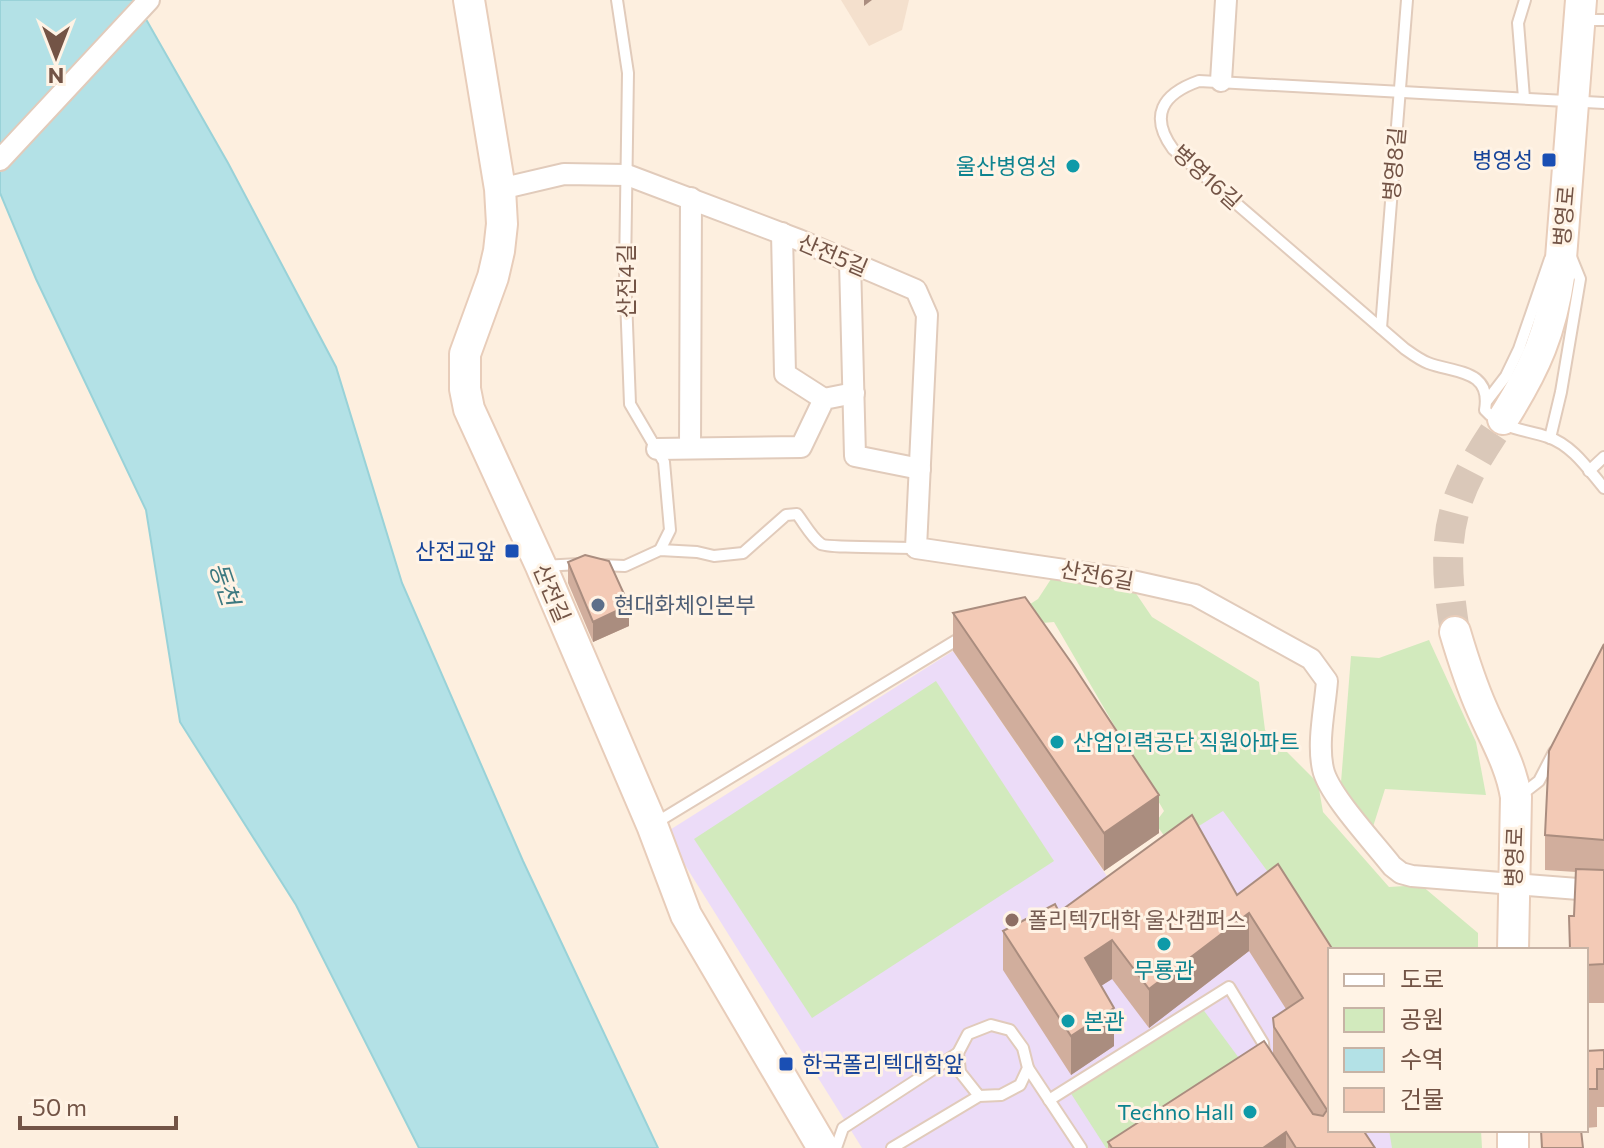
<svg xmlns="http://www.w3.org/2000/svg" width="1604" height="1148" font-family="Commissioner,'Noto Sans KR',sans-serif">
<rect width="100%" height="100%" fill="#fdefdf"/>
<polygon fill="#f4e0cd" points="841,0 909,0 902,30 869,46"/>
<polygon fill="#ecdcf8" points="953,651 1113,885 1223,809 1330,955 1330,1130 1478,1130 1479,1148 862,1148 665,833"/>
<g fill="#d2eabd">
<polygon points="1053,576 1110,582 1135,592 1152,617 1259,682 1265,730 1318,783 1323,812 1389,887 1421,885 1478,933 1478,950 1330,950 1330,956 1223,811 1170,844 1155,823 1164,811 1054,622 1030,624 1027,606 1038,599"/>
<polygon points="1429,640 1476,742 1486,795 1385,789 1371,833 1340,795 1351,656 1379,658"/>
<polygon points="936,681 1054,861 812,1018 694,839"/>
<polygon points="1202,1008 1250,1073 1138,1148 1106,1148 1070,1092"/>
<polygon points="1389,1130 1481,1130 1482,1148 1392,1148"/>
</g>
<polygon fill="#b3e1e6" stroke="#99d2d8" stroke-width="2" points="0,0 135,0 228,163 336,367 402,583 523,861 658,1148 419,1148 296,905 180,722 146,510 36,279 0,193"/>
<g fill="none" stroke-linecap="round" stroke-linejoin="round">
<path stroke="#dac8b9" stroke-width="30" stroke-dasharray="30 15" stroke-linecap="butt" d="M1455,632C1440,535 1447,500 1503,419"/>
<g stroke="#e1cbbb" stroke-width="14">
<g id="lane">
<polyline points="617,0 628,73 625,272 630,404 664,462 670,530 660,550"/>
<polyline points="1582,20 1604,20"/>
<polyline points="1524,98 1518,23 1525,0"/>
<path d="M1604,103L1199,81C1162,94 1149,116 1173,149L1405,349C1412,354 1420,360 1428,363C1454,373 1492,369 1485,410C1503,430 1524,429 1548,437C1572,445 1588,469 1604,488"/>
<polyline points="1381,328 1407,0"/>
<polyline points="1486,402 1506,376 1519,349 1550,259"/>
<polyline points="1550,438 1561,392 1580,279 1571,257"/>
<polyline points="1589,471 1604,457"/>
<path d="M599,565L625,566L660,550L697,552L714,556L743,553L786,515L797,514C804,523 812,538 821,544C826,548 902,547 916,548"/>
<polyline points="543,566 579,564"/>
<polyline points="1521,795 1539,781 1554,752"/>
<polyline points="654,824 955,641 966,638"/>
<polyline points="1028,1068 1081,1148"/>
<polyline points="1049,1100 1229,987 1263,1043 1264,1054"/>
<polyline points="836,1148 843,1128 958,1053"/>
<polyline points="892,1148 979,1096 1001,1095 1020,1085 1028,1068 1023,1048 1010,1030 991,1025 968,1034 958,1053 960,1072 979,1096"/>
</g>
</g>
<g stroke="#e1cbbb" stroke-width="24">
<g id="street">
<polyline points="1221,81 1226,0"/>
<polyline points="0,160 149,0"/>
<path d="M500,189L564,174L627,175L799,240L916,290L927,315L916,548L1119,578L1195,595L1311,659L1327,681C1325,708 1317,742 1323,769C1328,794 1375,844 1392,866L1401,873L1412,876L1604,891"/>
<polyline points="782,233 785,374 824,399"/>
<polyline points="850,262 855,456 920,469"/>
<polyline points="690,448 691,198"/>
<polyline points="657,449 801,447 824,399 854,393"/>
</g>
</g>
<g stroke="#e8cdba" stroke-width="34">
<g id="secondary">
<polyline points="469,0 500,189 502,224 499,251 493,277 465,354 465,389 469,409 541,566 652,825 686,915 823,1148"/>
<path d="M1503,419C1536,367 1551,332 1560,271L1581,0"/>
<path d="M1455,632C1463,659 1471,684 1482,709C1495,739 1511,765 1516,797L1513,950"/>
<polyline points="1513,1148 1513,1130"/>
</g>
</g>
<use href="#lane" stroke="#fff" stroke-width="10"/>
<use href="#street" stroke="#fff" stroke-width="20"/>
<use href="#secondary" stroke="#fff" stroke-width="30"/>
</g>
<g fill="#d1ae9d">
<polygon points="568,562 629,626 593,642 568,583"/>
<polygon points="953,613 1159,833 1104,871 953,651"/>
<polygon points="1604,644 1604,1003 1586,1003 1586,950 1569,950 1569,916 1574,916 1576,872 1545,870 1545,835"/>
<polygon points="1237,895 1333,950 1330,1130 1375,1148 1108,1148 1108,1142 1273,1054 1273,1018 1286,1009 1249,951 1149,1028 1112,979 1101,986 1114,1046 1071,1075 1003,970 1003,931 1059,912"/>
<polygon points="1604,1050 1604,1107 1597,1107 1597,1127 1586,1128 1586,1051"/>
</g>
<g fill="#aa8d7f">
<polygon points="864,0 872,0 864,6"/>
<polygon points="629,605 629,626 593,642 593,622"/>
<polygon points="1159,795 1159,833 1104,871 1104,833"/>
<polygon points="1249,913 1249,951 1149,1028 1149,989"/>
<polygon points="1112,940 1112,979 1085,996 1085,958"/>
<polygon points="1114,1008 1114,1046 1071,1075 1071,1036"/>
<polygon points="1286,1132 1286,1148 1263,1148"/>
</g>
<g fill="#f3cab6" stroke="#aa8d7f" stroke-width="2">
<polygon points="585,555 609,561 629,605 593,622 568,562"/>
<polygon points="1025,597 1073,665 1159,795 1104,833 953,613"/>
<polygon points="1604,644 1604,840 1545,835 1549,751"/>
<polygon points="1192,815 1237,895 1278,864 1333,950 1330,950 1330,1130 1363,1130 1375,1148 1296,1148 1286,1132 1263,1148 1112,1148 1108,1142 1264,1041 1313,1114 1323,1116 1327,1110 1274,1027 1273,1018 1303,998 1249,913 1149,989 1112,940 1085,958 1114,1008 1071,1036 1003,931 1055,904 1059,912"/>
<polygon points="1576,869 1604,870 1604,964 1586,965 1586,950 1570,950 1569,916 1574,916"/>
<polygon points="1604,1050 1604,1069 1597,1069 1597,1089 1586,1089 1586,1051"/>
<polygon points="1541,1130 1581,1130 1583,1148 1542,1148"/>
</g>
<g fill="#1a4fb4" stroke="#fff3e5" stroke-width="3">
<rect x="1541" y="152" width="16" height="16" rx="4"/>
<rect x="504" y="543" width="16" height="16" rx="4"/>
<rect x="778" y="1056" width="16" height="16" rx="4"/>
</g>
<g fill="#0f9aa8" stroke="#fff3e5" stroke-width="3">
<circle cx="1073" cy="166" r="8"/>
<circle cx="1057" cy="742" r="8"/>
<circle cx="1164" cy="944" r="8"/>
<circle cx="1068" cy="1021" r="8"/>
<circle cx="1250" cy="1112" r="8"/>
</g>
<circle fill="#5c6f8a" stroke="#fff3e5" stroke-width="3" cx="598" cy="605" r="8"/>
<circle fill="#8d6e63" stroke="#fff3e5" stroke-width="3" cx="1012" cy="920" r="8"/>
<g text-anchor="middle" stroke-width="6" stroke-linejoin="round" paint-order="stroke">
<g font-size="22" fill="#164399" stroke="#fff3e5" text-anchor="end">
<text x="1533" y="168">병영성</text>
<text x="496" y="559">산전교앞</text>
<text x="802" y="1072" text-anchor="start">한국폴리텍대학앞</text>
</g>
<g font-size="22" fill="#735446" stroke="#fff3e5">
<text transform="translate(1394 164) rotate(-85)" y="8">병영8길</text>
<text transform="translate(1207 177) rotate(42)" y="8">병영16길</text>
<text transform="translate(1564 216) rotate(-85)" y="8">병영로</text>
<text transform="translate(833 255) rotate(23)" y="8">산전5길</text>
<text transform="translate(626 281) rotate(-90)" y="8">산전4길</text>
<text transform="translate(1097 575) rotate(10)" y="8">산전6길</text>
<text transform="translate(552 593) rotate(67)" y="8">산전길</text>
<text transform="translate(1514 857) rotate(-88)" y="8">병영로</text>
</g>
<g font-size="22" fill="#0d838f" stroke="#fff3e5" text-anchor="end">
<text x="1057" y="174">울산병영성</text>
<text x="1073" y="750" text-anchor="start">산업인력공단 직원아파트</text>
<text x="1164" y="978" text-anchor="middle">무룡관</text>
<text x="1084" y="1029" text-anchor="start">본관</text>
<text x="1234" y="1120">Techno Hall</text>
</g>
<g font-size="22" fill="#4e5e75" stroke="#fff3e5" text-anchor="start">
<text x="614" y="613">현대화체인본부</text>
</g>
<g font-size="22" fill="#785e54" stroke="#fff3e5" text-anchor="start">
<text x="1028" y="928">폴리텍7대학 울산캠퍼스</text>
</g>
<g font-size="24" font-style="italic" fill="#3d7980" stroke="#fff3e5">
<text transform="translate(224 584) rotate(71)" y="8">동천</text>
</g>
</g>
<rect x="1328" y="948" width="260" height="184" fill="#fff3e5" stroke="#c7b3a5" stroke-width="2"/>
<rect x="1344" y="974" width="40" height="12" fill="#ffffff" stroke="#c7b3a5" stroke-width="2"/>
<text x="1400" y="988" font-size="24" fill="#735446">도로</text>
<rect x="1344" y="1008" width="40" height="24" fill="#d2eabd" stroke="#c7b3a5" stroke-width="2"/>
<text x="1400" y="1028" font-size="24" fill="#735446">공원</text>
<rect x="1344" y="1048" width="40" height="24" fill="#b3e1e6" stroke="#c7b3a5" stroke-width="2"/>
<text x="1400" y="1068" font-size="24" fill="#735446">수역</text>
<rect x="1344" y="1088" width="40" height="24" fill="#f3cab6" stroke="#c7b3a5" stroke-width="2"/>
<text x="1400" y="1108" font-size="24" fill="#735446">건물</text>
<g transform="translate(56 56) rotate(180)" stroke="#fff3e5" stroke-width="6" paint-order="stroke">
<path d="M0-6L14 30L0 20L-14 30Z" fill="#735446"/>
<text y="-12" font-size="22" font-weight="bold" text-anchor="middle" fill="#735446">N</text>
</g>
<path d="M20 1116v12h156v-12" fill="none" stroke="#735446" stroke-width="4"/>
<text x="32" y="1116" font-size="24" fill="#735446" stroke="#fff3e5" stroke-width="6" paint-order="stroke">50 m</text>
</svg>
